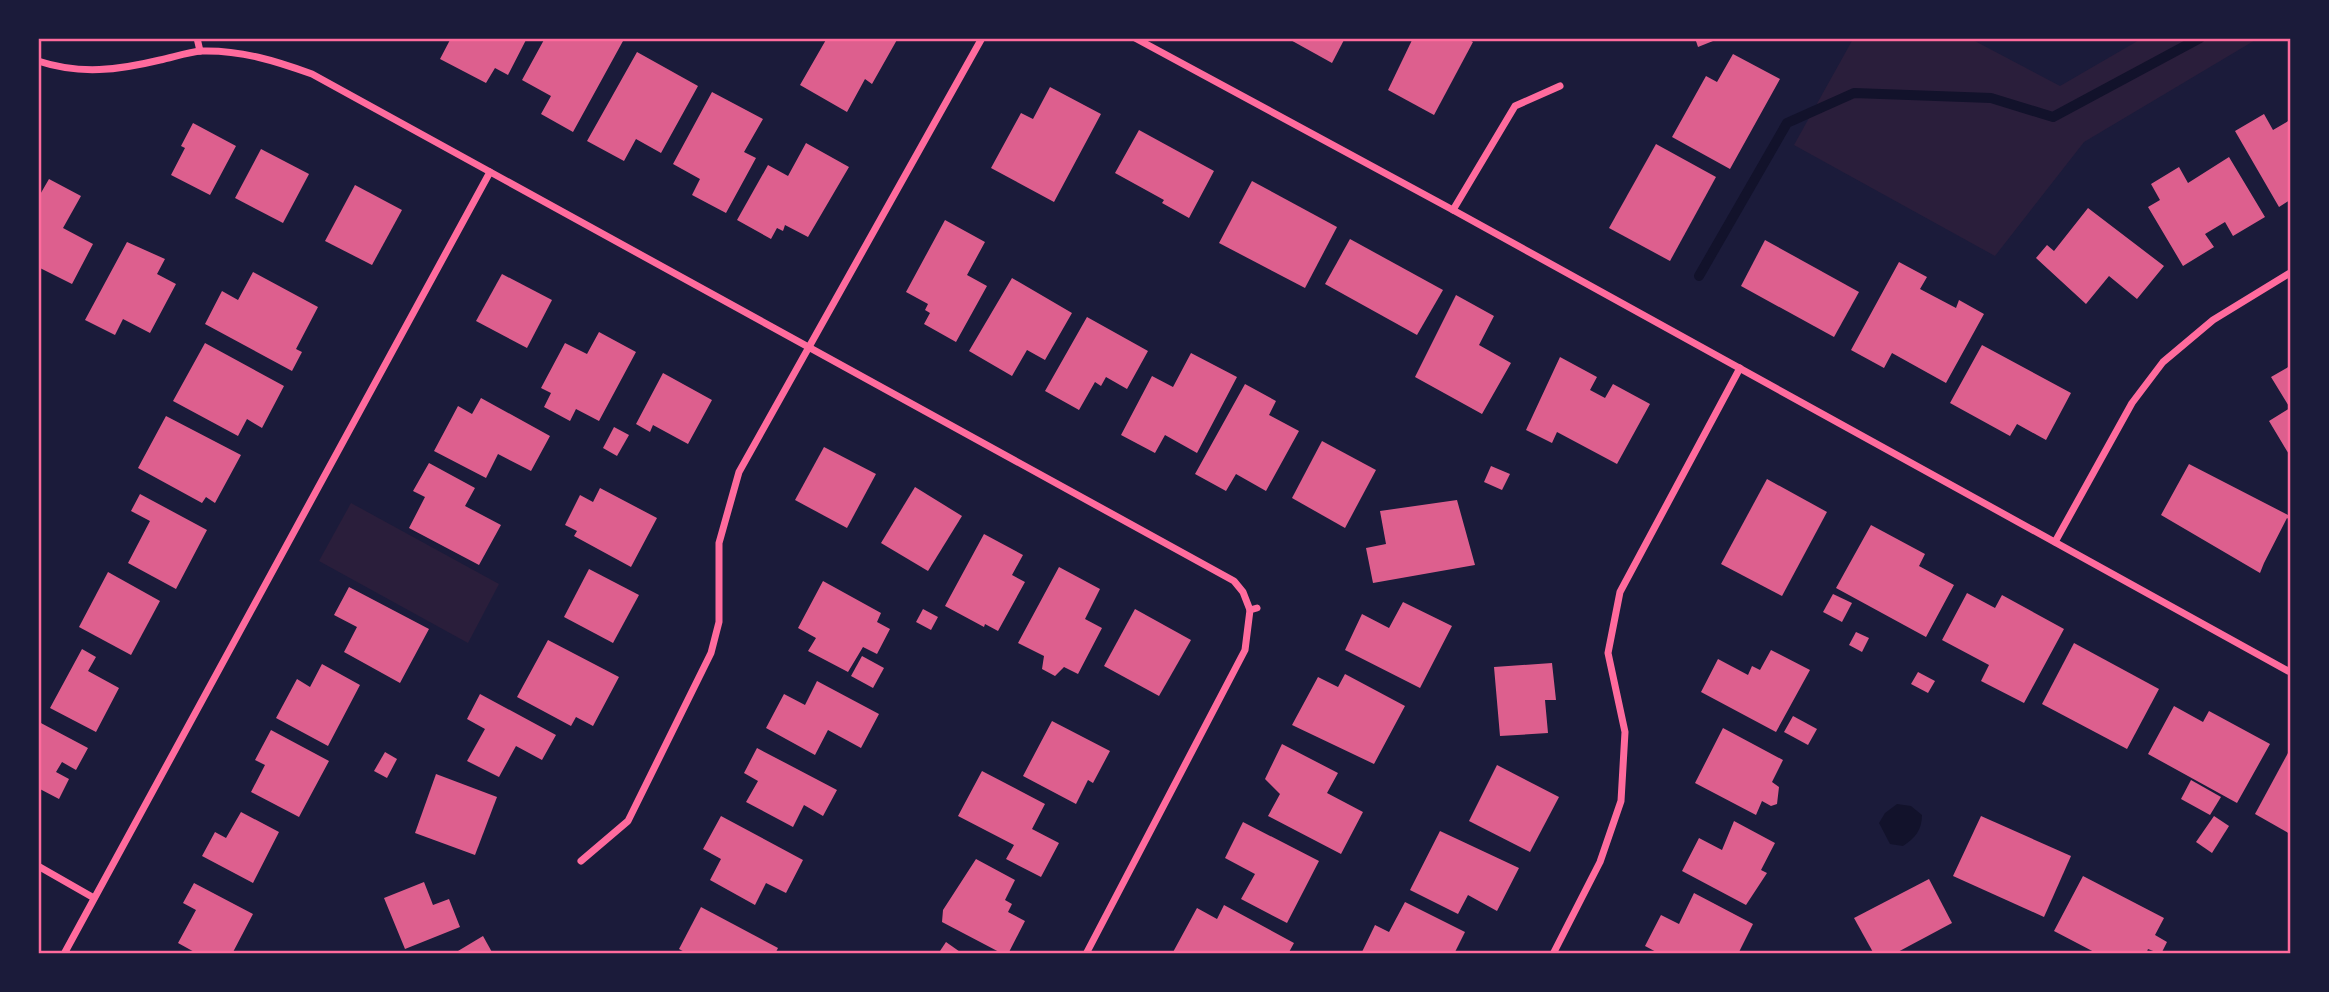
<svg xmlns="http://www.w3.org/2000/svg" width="2329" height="992" font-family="Rubik,sans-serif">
<rect width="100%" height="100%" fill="#1b1b3a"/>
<g fill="#2a1e3b">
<polygon points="1853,39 1971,39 2060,86 2141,39 2257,39 2084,142 1995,256 1794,145"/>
<polygon points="351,503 499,584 468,643 319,561"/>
</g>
<path fill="#12122b" d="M1897,804L1911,806L1922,815C1922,830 1915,838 1903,846L1890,844L1879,823L1885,813Z"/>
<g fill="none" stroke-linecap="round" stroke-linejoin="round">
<polyline stroke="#12122b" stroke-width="10" points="1699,276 1787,123 1854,93 1991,98 2053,117 2200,38"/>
</g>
<g fill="#dd5f8e">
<polygon points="451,38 527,38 508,75 495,68 486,83 440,59"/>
<polygon points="545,38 617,38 623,41 573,132 541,114 551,96 522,80"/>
<polygon points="827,38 898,38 872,84 865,79 847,112 800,85"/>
<polygon points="1287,38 1345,38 1332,63"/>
<polygon points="1413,38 1466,38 1473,42 1434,115 1388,90"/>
<polygon points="1695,38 1718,38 1718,39 1698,47"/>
<polygon points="637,52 698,86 661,153 636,139 624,161 587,141"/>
<polygon points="1733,54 1780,79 1730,169 1672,137 1706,76 1717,82"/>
<polygon points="1050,87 1101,114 1054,202 991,168 1021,113 1033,119"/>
<polygon points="712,92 763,119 744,152 756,158 726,213 692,195 700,179 673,164"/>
<polygon points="2264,114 2273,130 2290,120 2290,200 2279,207 2235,131"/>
<polygon points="193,123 236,146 210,195 171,175 185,148 181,146"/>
<polygon points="1139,130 1214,171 1189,218 1162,203 1164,200 1115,173"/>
<polygon points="806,143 849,167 808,237 785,225 783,231 777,228 771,239 737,220 768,165 788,176"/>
<polygon points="1656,144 1716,177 1670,261 1609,228"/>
<polygon points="261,149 309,174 283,223 235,198"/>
<polygon points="2229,157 2265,217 2233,236 2225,222 2205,234 2214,247 2183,266 2148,207 2160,200 2151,184 2179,167 2188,183"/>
<polygon points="49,179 81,196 63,228 93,244 72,284 38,267 38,198"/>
<polygon points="1252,181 1337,227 1305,288 1219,243"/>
<polygon points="355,185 402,210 372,265 325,241"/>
<polygon points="2088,208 2164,266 2137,299 2109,276 2086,304 2036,258 2047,245 2054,251"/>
<polygon points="945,220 985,242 967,275 987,286 956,342 924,324 930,313 925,310 928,304 906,292"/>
<polygon points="1350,239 1443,290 1417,335 1325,284"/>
<polygon points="1765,240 1859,292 1834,337 1741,286"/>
<polygon points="127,242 165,259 157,274 176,284 150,333 123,319 115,335 85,320"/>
<polygon points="1899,262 1927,277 1920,289 1956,308 1959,300 1984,314 1946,383 1892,353 1884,368 1851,350"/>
<polygon points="253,272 318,307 296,349 302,352 292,371 205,324 222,291 238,300"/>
<polygon points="502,274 552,300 527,348 476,321"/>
<polygon points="1012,278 1072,313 1045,360 1027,350 1012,376 969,351"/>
<polygon points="1456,295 1494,316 1479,345 1511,363 1482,414 1415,377"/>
<polygon points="1087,317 1148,351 1127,389 1106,377 1101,386 1095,382 1079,410 1045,391"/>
<polygon points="599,332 636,352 599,421 576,409 570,421 544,407 551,393 541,388 565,343 587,354"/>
<polygon points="205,343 284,386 262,428 247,419 238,436 173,401"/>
<polygon points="1982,345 2071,393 2046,440 2017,424 2010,436 1950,403"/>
<polygon points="1191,353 1237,377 1197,453 1165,435 1155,453 1121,435 1152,376 1173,387"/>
<polygon points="1560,357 1597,377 1590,390 1605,398 1613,384 1650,404 1617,464 1557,432 1552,443 1526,430"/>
<polygon points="2290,366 2290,456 2269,421 2290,408 2271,377"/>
<polygon points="663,373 712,400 688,444 653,425 650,432 636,424"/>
<polygon points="1245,384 1276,401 1269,415 1299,431 1266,491 1236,474 1226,491 1195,474"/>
<polygon points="481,398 550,436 531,471 498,454 486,478 434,451 458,406 472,414"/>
<polygon points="166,416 241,455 215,503 206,497 202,503 138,468"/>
<polygon points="614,427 629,435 617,456 603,448"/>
<polygon points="1322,441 1376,470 1345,528 1292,498"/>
<polygon points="824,447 876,474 847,528 795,500"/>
<polygon points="429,463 475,488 465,506 501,525 479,565 409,528 425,497 413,491"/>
<polygon points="2189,464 2290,516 2290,520 2287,518 2264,563 2260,573 2161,515"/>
<polygon points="1491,466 1510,474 1502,490 1484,482"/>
<polygon points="1767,479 1827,512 1782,596 1721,564"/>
<polygon points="915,487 962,516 928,571 881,543"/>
<polygon points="600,488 657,518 631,567 574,536 577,531 565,525 580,495 593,502"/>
<polygon points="140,494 207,530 176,589 128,563 150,521 131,511"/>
<polygon points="1457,500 1475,565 1373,583 1366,548 1386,544 1380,511"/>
<polygon points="1871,525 1925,554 1919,566 1954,585 1926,637 1836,588"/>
<polygon points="984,534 1023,555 1012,575 1025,582 998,631 985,624 984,627 945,606"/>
<polygon points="1059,567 1100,589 1085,619 1102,628 1078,674 1064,667 1055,676 1042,669 1044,656 1018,643"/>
<polygon points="589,569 639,595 613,643 564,617"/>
<polygon points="108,572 160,601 131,655 79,627"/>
<polygon points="823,581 881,613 877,622 890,629 877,654 863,647 848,672 808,651 816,638 798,628"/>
<polygon points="349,587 429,629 400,683 344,652 357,627 334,615"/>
<polygon points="1967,593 1995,608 2002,595 2064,629 2024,703 1981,681 1989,665 1942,640"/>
<polygon points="1833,594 1852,603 1842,622 1823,612"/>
<polygon points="1403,602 1452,626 1420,688 1345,650 1362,614 1389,628"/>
<polygon points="923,609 938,617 931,630 916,622"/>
<polygon points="1135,609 1191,640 1159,696 1104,666"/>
<polygon points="1856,632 1869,638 1862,652 1849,645"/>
<polygon points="548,640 619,677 593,726 576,717 571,726 517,697"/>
<polygon points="2074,643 2159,689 2127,749 2042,704"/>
<polygon points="82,649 96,657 88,671 119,688 96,732 50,708"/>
<polygon points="1771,650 1810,670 1776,732 1701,692 1718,659 1748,675 1752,666 1760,670"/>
<polygon points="862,656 884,668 873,688 851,676"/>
<polygon points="1552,663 1556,700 1545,700 1548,733 1500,736 1494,667"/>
<polygon points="322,664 360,685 328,746 276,718 297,679 310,687"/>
<polygon points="1918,672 1935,681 1928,693 1911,684"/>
<polygon points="1345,674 1405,706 1374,764 1292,725 1318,677 1338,687"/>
<polygon points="817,681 879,714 861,748 828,730 815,755 766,728 784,694 805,705"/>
<polygon points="480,694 556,735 542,760 516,746 499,777 467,761 485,729 467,719"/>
<polygon points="2174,706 2203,722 2209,711 2270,744 2237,803 2148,754"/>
<polygon points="1793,716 1817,729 1808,745 1784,732"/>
<polygon points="1052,721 1110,751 1093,783 1088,780 1076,804 1023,776"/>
<polygon points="39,722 88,748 76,770 62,762 56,772 69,779 59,799 38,788"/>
<polygon points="1723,728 1783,760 1772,782 1779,787 1777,804 1771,806 1762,801 1756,815 1695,783"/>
<polygon points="271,730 329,761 299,817 251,792 265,765 255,760"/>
<polygon points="1282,744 1338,773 1327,793 1363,812 1341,854 1268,816 1280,794 1265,779"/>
<polygon points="757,748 837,790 823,816 804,805 793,827 746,802 758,781 744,773"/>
<polygon points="385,752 397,759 387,778 374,771"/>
<polygon points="2288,753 2290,754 2290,834 2255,814"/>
<polygon points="1497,765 1559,797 1530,852 1469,821"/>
<polygon points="982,771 1045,804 1032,829 1059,843 1041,877 1006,859 1014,845 958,816"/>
<polygon points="436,774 497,797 475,855 415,833"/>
<polygon points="2191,780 2221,797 2210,815 2181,799"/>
<polygon points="241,812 279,832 253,883 202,856 215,832 226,838"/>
<polygon points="721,816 803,860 786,893 766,883 755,905 710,880 721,859 703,849"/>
<polygon points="1981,816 2071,856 2044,917 1953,876"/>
<polygon points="2214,816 2229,826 2212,853 2196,842"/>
<polygon points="1734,821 1775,843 1761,870 1767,873 1746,905 1682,871 1699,838 1722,850"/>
<polygon points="1243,822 1319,861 1287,923 1241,899 1255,874 1225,858"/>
<polygon points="1440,831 1519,868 1497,911 1468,895 1458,914 1410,890"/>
<polygon points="976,859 1015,880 1005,900 1012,904 1008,912 1025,921 1008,954 1003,954 942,922 943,910"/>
<polygon points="2083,876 2164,918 2155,935 2167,942 2161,954 2148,949 2146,954 2098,954 2054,931"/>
<polygon points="1929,879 1952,923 1894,954 1874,954 1854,918"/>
<polygon points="424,882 433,905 449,899 460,927 405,949 384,898"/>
<polygon points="194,883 253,914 232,954 198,954 178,943 196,910 183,903"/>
<polygon points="1694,893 1753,924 1738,954 1660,954 1645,946 1661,915 1679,924"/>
<polygon points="1405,902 1465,932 1454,954 1361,954 1375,925 1389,932"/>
<polygon points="1224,905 1294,943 1288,954 1172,954 1197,908 1217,919"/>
<polygon points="701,907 778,948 775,954 688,954 679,949"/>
<polygon points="483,936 493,954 453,954"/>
<polygon points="946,942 963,954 938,954"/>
</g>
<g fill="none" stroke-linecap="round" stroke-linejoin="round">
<g stroke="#ff6b9d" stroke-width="7">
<polyline points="197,38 200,51"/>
<polyline points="1135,38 1453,210 2290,672"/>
<path d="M38,61C80,75 119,70 160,60C174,57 188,52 202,51C241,50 276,61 312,74L1234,581L1243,592L1250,610"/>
<polyline points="1453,210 1515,106 1560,86"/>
<polyline points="2055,542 2132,403 2163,362 2213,320 2290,273"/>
<polyline points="581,861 628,821 711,653 719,622 719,543 739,472 982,38"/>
<polyline points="38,866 94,898"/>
<polyline points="64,954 490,172"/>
<polyline points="1086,954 1245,650 1250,610 1257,608"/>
<polyline points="1553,954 1600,862 1621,801 1625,732 1608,653 1620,592 1740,368"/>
</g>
</g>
<rect width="2329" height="992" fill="none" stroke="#1b1b3a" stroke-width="80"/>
<rect x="40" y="40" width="2249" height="912" fill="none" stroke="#ff6b9d" stroke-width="2.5"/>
</svg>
